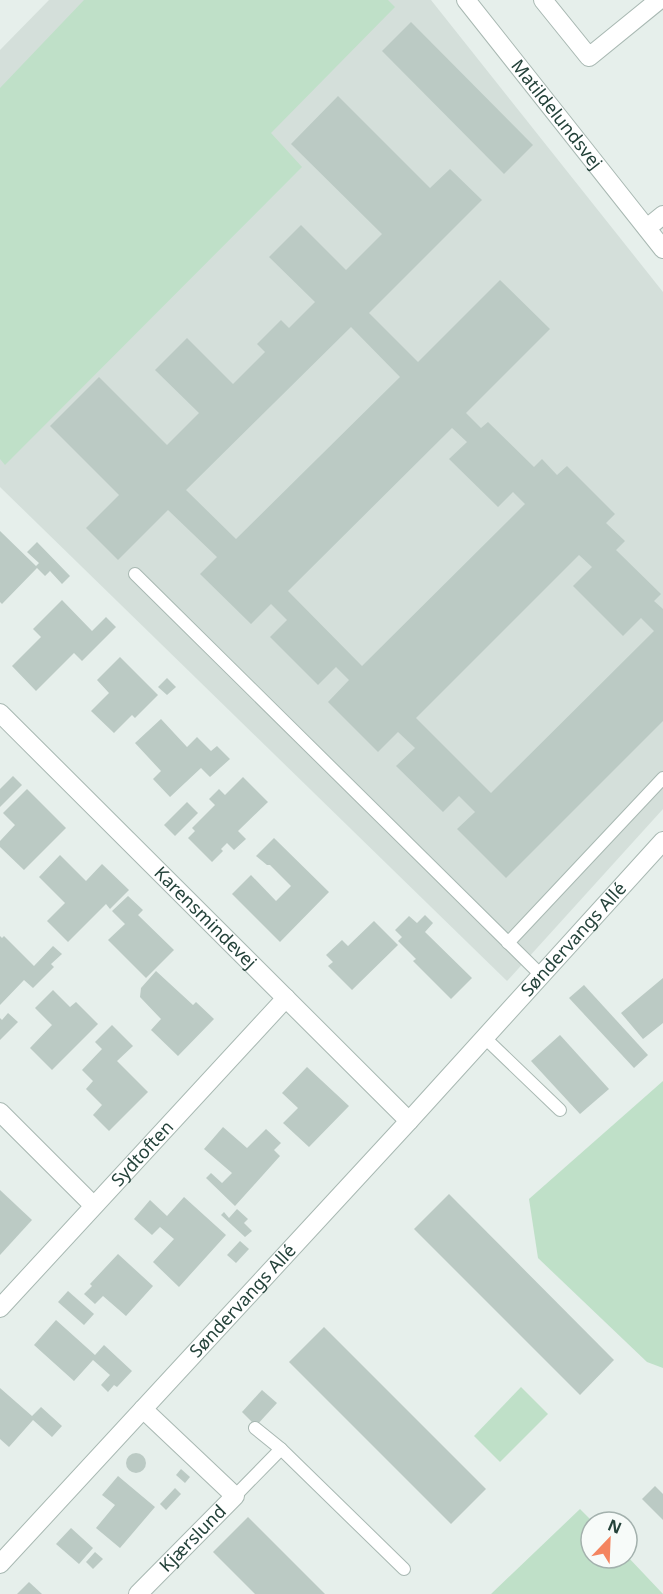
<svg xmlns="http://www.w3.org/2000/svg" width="663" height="1594" font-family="'Noto Sans',sans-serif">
<rect width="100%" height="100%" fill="#e6efeb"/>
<polygon fill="#d4dfda" points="49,0 431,0 663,292 663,809 507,981 0,487 0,50"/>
<g fill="#bfe0c8">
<polygon points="84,0 388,0 395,7 271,133 302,167 5,465 0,459 0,88"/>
<polygon points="663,1081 663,1368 647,1362 538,1258 529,1199"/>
<polygon points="521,1387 548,1414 500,1462 474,1436"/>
<polygon points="580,1509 593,1522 591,1522 591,1558 627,1558 627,1556 663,1594 491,1594"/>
</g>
<g fill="#bbcac4" fill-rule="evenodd">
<polygon points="411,22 533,145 504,174 382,51"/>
<path d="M338,96L430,188L450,169L482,200L369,313L418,362L500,280L550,329L466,413L481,428L488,422L534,467L542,459L557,475L567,466L615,514L606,523L625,541L616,550L661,594L654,601L663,609V721L506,878L457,829L475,812L459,796L443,812L396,766L415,748L398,732L378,752L328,702L349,680L336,667L318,685L270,637L287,620L271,604L251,624L200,574L217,557L168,510L118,560L86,528L119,495L50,426L99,377L167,445L199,413L155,370L187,338L233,384L265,352L257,344L281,320L289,328L315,302L269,257L301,225L346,270L382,234L291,144ZM351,327L400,377L236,539L186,490ZM452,428L467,442L449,459L498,507L513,492L525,504L362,666L288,591ZM579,555L592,567L573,586L623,636L641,618L654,631L491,793L416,718Z"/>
<polygon points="0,531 36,566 39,563 27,552 37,542 70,576 62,584 50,571 45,576 37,568 2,604 0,602"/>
<polygon points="62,600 92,631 106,617 116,627 82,661 74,653 36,691 12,666 41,637 33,629"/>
<polygon points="120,657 158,695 135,718 132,715 114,733 91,711 109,693 97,680"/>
<polygon points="167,678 176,687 167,695 158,687"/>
<polygon points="161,719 187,747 197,737 211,751 217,746 230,759 210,777 201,768 170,797 153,779 161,771 135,743"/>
<polygon points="13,776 22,785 0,807 0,789"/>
<polygon points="243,777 268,802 238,831 246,839 234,850 227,843 221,849 223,851 212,862 188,838 195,831 192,828 215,805 209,799 219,789 225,795"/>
<polygon points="27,789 66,828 24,870 0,847 0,841 15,825 3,813"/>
<polygon points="187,802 198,813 175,836 164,825"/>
<polygon points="274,838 329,892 280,942 232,894 251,875 276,901 291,886 270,865 267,865 256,856"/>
<polygon points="60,855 86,881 102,864 129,890 110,909 106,904 68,942 47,921 65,903 39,877"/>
<polygon points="128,896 143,910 138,915 174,950 146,978 108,940 125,924 112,911"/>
<polygon points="425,915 433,923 425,932 472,978 451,999 413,961 416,959 398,941 402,937 395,930 409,916 417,923"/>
<polygon points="374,921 398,945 352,990 328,966 333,962 326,955 342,940 348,946"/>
<polygon points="0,936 2,938 4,936 34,966 53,946 62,954 51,964 54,967 33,988 24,980 0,1005"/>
<polygon points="156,971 193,1005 196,1002 214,1019 178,1056 151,1030 161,1019 140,997 141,988"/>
<polygon points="663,978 663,1023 643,1039 621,1013"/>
<polygon points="584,985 648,1055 634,1068 569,998"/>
<polygon points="53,990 70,1007 76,1002 98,1024 52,1070 30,1048 52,1025 35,1008"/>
<polygon points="8,1013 18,1022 0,1040 0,1018 2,1020"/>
<polygon points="112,1025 133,1046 117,1061 148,1092 109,1131 93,1115 102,1105 86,1089 93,1081 82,1070 102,1049 95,1042"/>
<polygon points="560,1035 609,1089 580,1114 531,1061"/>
<polygon points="307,1067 349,1106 309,1147 283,1123 298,1108 282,1093"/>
<polygon points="223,1127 247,1148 266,1129 281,1143 274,1150 280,1156 235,1206 206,1178 211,1173 222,1183 232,1173 204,1149"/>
<polygon points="0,1190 32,1220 0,1255"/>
<polygon points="449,1194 614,1360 580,1395 414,1229"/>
<polygon points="184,1197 226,1235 179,1287 153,1262 174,1239 160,1227 152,1235 134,1219 150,1200 167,1216"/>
<polygon points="237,1209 248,1219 244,1223 252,1231 245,1237 221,1215 224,1212 229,1218"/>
<polygon points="240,1241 249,1249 236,1263 227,1255"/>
<polygon points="118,1254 153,1286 126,1316 103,1296 95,1304 84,1294 92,1286 90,1284"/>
<polygon points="68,1291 94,1314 84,1325 58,1302"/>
<polygon points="56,1320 95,1355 104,1345 132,1371 117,1387 114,1385 108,1392 101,1385 110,1375 93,1360 74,1381 34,1345"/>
<polygon points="324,1327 486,1489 451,1524 289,1362"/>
<polygon points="0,1388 32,1416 41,1407 62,1426 52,1437 33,1420 9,1447 0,1439"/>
<polygon points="262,1390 277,1403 256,1426 242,1412"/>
<circle cx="136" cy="1463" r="10"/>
<polygon points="181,1469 190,1477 185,1483 176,1475"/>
<polygon points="118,1476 155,1507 120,1548 96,1528 115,1505 102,1495"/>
<polygon points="655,1486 663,1494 663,1520 642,1499"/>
<polygon points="175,1488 181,1494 166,1510 160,1504"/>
<polygon points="248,1517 325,1594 255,1594 213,1552"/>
<polygon points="71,1528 93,1548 79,1564 56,1544"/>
<polygon points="95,1552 103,1559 93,1569 86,1562"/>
<polygon points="29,1582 42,1594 17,1594"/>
</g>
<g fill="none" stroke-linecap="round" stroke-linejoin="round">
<g stroke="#a8b8b2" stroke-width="14">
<g id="service">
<polyline points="135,574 542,976"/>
<polyline points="508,943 663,778"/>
<polyline points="485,1038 560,1110"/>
<polyline points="255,1428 281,1449 404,1569"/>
<polyline points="235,1496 281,1449"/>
</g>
</g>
<g stroke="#a8b8b2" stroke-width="20">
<g id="minor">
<path id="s1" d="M466,0L663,249"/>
<polyline points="543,0 589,57 659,0"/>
<polyline points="647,228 663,215"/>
<path id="s2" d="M0,713L409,1121"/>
<polyline points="0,1112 93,1205"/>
<path id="s3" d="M0,1308L286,998"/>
<path id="s4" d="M0,1564L409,1121L663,841"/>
<path id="s5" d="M138,1594L235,1496L143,1409"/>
</g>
</g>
<use href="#service" stroke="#fff" stroke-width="12"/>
<use href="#minor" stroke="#fff" stroke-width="18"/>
</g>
<g text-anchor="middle" stroke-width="6" stroke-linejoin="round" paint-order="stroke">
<g font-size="18" fill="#24423a" stroke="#f7fbf9">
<text dy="6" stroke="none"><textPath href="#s1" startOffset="146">Matildelundsvej</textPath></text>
<text dy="6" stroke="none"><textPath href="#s2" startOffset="290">Karensmindevej</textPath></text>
<text dy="6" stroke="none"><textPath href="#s4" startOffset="848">Søndervangs Allé</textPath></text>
<text dy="6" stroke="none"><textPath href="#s3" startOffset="210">Sydtoften</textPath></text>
<text dy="6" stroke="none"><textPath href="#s4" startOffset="358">Søndervangs Allé</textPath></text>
<text dy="6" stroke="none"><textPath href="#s5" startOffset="78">Kjærslund</textPath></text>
</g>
</g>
<g transform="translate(609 1540) rotate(23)"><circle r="28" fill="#f7fbf9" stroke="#a3b1ad" stroke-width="1.5"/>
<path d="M0-4.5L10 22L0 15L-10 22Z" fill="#f4845f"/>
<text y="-9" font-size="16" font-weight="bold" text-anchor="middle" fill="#24423a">N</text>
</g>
</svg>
